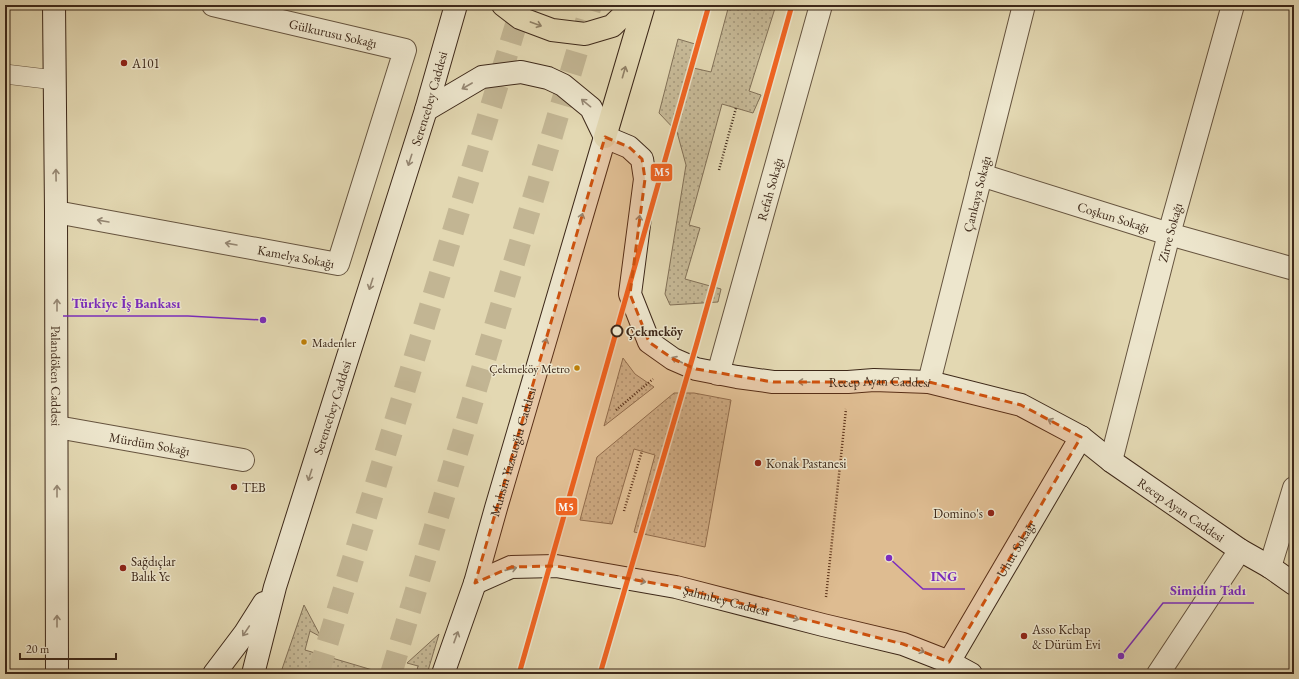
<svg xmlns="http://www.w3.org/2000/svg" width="1299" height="679" font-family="'EB Garamond',serif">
<defs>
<pattern id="grass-dots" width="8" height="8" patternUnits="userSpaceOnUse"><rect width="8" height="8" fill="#c7ba98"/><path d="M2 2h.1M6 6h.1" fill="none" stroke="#a3977b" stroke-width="1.8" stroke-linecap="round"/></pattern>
</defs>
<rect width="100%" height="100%" fill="#e3d8b2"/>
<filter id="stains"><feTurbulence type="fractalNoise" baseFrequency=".005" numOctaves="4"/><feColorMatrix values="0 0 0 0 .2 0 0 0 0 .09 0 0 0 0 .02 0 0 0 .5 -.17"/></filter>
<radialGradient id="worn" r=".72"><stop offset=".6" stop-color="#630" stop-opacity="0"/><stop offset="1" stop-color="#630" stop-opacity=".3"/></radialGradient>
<g fill="url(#grass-dots)" stroke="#827158">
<polygon points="729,5 776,5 749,91 761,95 753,113 722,104 689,225 700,228 685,279 721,289 718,302 670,305 665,294 686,165 677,132 659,113 678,39 695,44 689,67 711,72"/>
<polygon points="623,358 635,374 654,387 604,426"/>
<polygon points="674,393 694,393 731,400 705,547 634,532 655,455 634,449 612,524 580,520 597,457"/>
<polygon points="304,605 321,637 310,631 305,650 386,674 282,674 281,672"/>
<polygon points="439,634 427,674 416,674 418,666 407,663"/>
</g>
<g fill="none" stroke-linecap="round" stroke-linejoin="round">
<g stroke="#c2b593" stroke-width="22" stroke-dasharray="22 11" stroke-linecap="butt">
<polyline points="318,674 522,5"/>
<polyline points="391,674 591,5"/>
</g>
<g stroke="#66543f" stroke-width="20">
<polyline id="lane" points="5,74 55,80"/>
</g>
<g stroke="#66543f" stroke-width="24">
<g id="street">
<path id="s1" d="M981,175L1169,234L1294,269"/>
<path id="s2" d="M56,212L338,264L405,50L213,5"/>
<path id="s3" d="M718,374L821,5"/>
<path id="s4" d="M929,382L1024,5"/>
<path id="s5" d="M57,427L243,460"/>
<path id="s6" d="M1111,461L1169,234L1233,5"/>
<polyline points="1270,567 1294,488"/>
<polyline points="1158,674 1240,550"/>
</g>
</g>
<g stroke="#3d2819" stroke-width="24">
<g id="secondary">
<path id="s7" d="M54,5L56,212L57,674"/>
<polyline points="426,110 482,77 521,72 548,78 563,85 591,108 605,137"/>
<path id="s8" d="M605,137L629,147L642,159L645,179L630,294L649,342L673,359L696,369L737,377L773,382H848L874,380L929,382L1021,405L1081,437L1111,461L1240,550L1270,567L1294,584"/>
<path id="s9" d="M475,583L511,567L556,566L676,587L823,625L903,644L949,662L971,674"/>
<path id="s10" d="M949,662L1081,437"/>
<polyline points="214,674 245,633 264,603"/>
<path id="s11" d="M253,674L275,587L426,110L456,5"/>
<path id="s12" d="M443,674L475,583L496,508L605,137"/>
</g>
</g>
<g stroke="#3d2819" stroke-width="24">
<g id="highway">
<polyline points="503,5 520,18 552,30 585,34 612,26 634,5"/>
<polyline points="605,137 644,5"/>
</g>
</g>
<g stroke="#3d2819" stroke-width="2.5" stroke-dasharray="1 2" stroke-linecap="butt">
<polyline points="719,170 736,108"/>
<polyline points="616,410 653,379"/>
<polyline points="624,511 642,451"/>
<polyline points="826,597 846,409"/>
</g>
<use href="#lane" stroke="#ede6cd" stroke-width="19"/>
<use href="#street" stroke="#ede6cd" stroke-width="22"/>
<use href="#secondary" stroke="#ede6cd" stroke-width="22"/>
<use href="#highway" stroke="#e3d8b2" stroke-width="22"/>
<g stroke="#ede6cd" stroke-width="8">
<g id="metro-1">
<polyline points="519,674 709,5"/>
<polyline points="600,674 696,346 792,5"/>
</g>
</g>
<use href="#metro-1" stroke="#f26522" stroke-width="5"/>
</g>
<defs><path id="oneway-shaft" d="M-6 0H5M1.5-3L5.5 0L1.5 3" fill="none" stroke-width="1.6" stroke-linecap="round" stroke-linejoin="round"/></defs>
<g stroke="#908066">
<use href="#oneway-shaft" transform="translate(536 24) rotate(20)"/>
<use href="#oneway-shaft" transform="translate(624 72) rotate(-74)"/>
</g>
<g stroke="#958773">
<use href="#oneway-shaft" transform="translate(467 86) rotate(150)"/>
<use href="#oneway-shaft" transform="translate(586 103) rotate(-141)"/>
<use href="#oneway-shaft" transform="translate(410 160) rotate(108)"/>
<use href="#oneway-shaft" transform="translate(56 175) rotate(-91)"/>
<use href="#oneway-shaft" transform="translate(581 219) rotate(-74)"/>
<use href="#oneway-shaft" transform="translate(103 221) rotate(-170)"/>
<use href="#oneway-shaft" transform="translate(639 221) rotate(-82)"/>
<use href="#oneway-shaft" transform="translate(231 244) rotate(-170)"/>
<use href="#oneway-shaft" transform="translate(371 284) rotate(108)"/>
<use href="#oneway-shaft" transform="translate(57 305) rotate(-90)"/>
<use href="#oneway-shaft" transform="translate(545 344) rotate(-74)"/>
<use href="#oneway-shaft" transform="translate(677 360) rotate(-153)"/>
<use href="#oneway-shaft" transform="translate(804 382) rotate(-179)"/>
<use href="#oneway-shaft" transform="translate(1053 422) rotate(-152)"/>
<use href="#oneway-shaft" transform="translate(310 475) rotate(108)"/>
<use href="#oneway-shaft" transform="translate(57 491) rotate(-90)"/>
<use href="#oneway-shaft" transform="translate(511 569) rotate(-13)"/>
<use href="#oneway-shaft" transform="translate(640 581) rotate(10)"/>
<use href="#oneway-shaft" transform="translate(793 618) rotate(15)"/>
<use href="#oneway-shaft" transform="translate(57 621) rotate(-90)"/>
<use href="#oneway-shaft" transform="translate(246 631) rotate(124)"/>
<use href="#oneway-shaft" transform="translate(456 637) rotate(-70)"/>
<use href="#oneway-shaft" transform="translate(919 650) rotate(22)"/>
</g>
<path fill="#ce520e" fill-opacity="0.2" stroke="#ce520e" stroke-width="3" stroke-dasharray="8 5" stroke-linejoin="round" d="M605,137L629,147L642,159L645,179L630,294L649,342L673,359L696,369L773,382H929L1021,405L1081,437L949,662L903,644L676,587L556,566L511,567L475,583Z"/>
<g fill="#8f2418" stroke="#ede6cd" stroke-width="1.5">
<circle cx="124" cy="63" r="4"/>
<circle cx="758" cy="463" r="4"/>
<circle cx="234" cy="487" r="4"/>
<circle cx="991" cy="513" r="4"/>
<circle cx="123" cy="568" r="4"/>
<circle cx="1024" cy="636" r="4"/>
</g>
<circle fill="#ede6cd" stroke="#3d2819" stroke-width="2" cx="617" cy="331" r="5.5"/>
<g fill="#bf8008" stroke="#ede6cd" stroke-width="1.5">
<circle cx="304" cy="342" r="3.5"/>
<circle cx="577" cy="368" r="3.5"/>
</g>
<g text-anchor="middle" stroke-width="3" stroke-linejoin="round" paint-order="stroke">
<g font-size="12" fill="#3d2819" stroke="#ede6cd" text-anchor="start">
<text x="312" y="347">Madenler</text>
<text x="570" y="373" text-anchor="end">Çekmeköy Metro</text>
</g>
<g font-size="13" fill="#3d2819" stroke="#ede6cd">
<text transform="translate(333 33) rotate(13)" y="5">Gülkurusu Sokağı</text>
<text dy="5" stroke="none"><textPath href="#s11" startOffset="602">Serencebey Caddesi</textPath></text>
<text dy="5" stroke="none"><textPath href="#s3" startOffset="192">Refah Sokağı</textPath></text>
<text dy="5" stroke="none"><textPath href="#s4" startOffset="194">Çankaya Sokağı</textPath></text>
<text dy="5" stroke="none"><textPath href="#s1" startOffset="139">Coşkun Sokağı</textPath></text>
<text dy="5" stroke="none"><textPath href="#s6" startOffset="236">Zirve Sokağı</textPath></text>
<text dy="5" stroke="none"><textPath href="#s2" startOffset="244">Kamelya Sokağı</textPath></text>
<text dy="5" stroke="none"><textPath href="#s7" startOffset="371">Palandöken Caddesi</textPath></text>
<text dy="5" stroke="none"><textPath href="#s8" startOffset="471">Recep Ayan Caddesi</textPath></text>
<text dy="5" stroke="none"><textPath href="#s11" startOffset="278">Serencebey Caddesi</textPath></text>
<text dy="5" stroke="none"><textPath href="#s5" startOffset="94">Mürdüm Sokağı</textPath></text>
<text dy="5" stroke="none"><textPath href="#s12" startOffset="233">Muhsin Yazıcıoğlu Caddesi</textPath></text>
<text dy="5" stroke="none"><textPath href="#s8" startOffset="807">Recep Ayan Caddesi</textPath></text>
<text dy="5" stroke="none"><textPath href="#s10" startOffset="131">Uhut Sokağı</textPath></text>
<text dy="5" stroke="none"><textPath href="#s9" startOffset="258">Şahinbey Caddesi</textPath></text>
</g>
<g font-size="13" fill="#3d2819" stroke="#ede6cd" text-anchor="start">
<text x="132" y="68">A101</text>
<text x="766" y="468">Konak Pastanesi</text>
<text x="242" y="492">TEB</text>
<text x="983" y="518" text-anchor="end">Domino's</text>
<text x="131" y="566">Sağdıçlar<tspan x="131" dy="15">Balık Ye</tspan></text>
<text x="1032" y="634">Asso Kebap<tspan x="1032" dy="15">&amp; Dürüm Evi</tspan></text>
</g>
<g font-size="13" font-weight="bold" fill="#3d2819" stroke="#ede6cd" text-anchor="start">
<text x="626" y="336">Çekmeköy</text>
</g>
</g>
<path fill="none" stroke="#7b2cbf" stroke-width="1.5" d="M263 320L188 316H63M889 558L923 589H965M1121 656L1163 603H1254"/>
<g fill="#7b2cbf" stroke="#ede6cd" stroke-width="1.5">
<circle cx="263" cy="320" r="4"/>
<circle cx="889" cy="558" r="4"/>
<circle cx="1121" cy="656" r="4"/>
</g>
<g font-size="14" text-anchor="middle" font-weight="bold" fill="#7b2cbf" stroke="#ede6cd" stroke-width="3" stroke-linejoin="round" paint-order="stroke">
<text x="126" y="308">Türkiye İş Bankası</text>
<text x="944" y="581">ING</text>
<text x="1208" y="595">Simidin Tadı</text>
</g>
<g stroke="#ede6cd" stroke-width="1.5">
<rect x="650" y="163" width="23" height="19" rx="4" fill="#f26522"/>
<rect x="555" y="497" width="23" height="19" rx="4" fill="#f26522"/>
</g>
<g font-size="11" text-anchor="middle" font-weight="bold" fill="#fff">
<text x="662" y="176">M5</text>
<text x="566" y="511">M5</text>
</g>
<rect width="1299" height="679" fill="none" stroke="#e3d8b2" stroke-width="20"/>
<rect x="6" y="6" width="1287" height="667" fill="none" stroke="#3d2819" stroke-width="2"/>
<rect x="10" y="10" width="1279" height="659" fill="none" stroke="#3d2819"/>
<path d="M20 653v6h96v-6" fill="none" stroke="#3d2819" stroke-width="2"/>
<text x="26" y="653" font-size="12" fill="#3d2819" stroke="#ede6cd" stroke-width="3" paint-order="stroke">20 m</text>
<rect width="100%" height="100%" filter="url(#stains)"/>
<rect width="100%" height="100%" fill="url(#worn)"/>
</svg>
